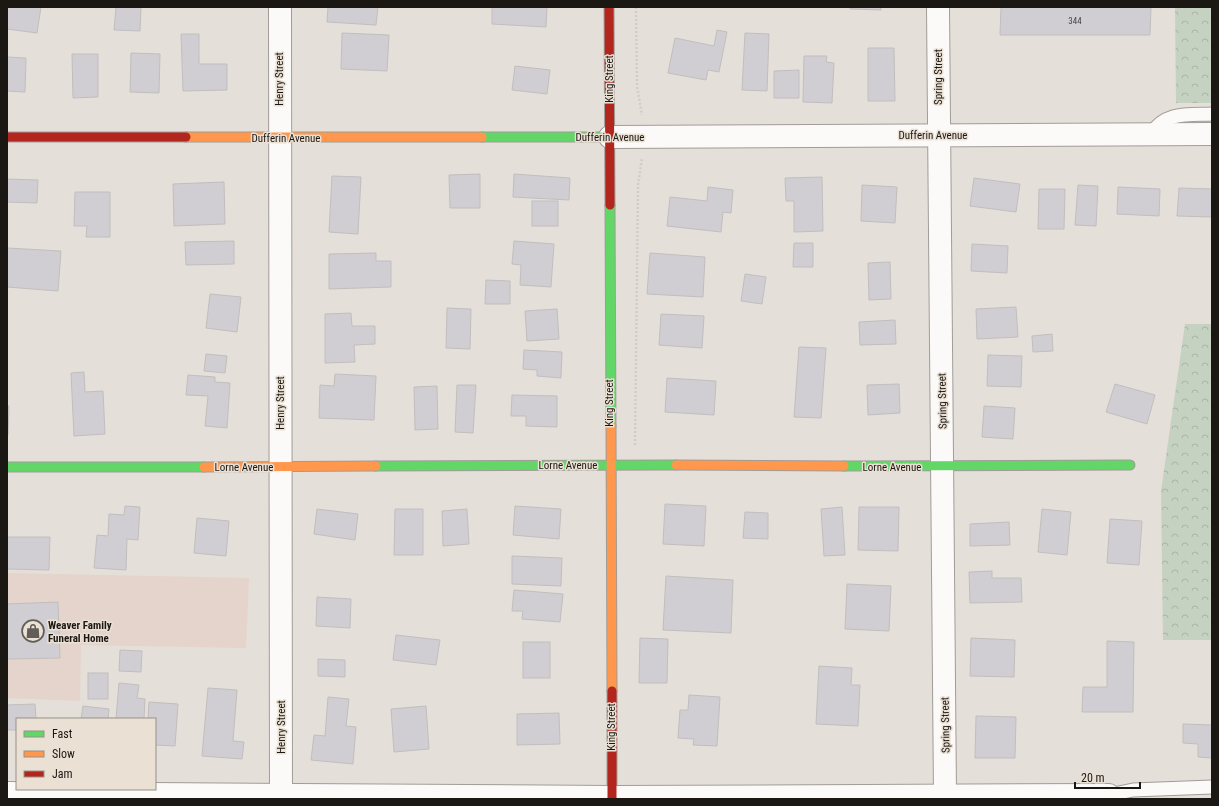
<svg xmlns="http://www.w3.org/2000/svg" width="1219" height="806" font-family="'Roboto Condensed',sans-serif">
<defs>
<pattern id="park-crowns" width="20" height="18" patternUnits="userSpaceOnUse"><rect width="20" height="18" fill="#c6d2c1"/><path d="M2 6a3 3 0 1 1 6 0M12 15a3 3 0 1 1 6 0" fill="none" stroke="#aab4a5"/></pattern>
</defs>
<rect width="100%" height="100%" fill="#e5dfd9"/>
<polygon fill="#e4d4cb" points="7,573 249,578 246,648 81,645 80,701 7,698"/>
<g fill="url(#park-crowns)">
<polygon points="1175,7 1212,7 1212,103 1176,103"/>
<polygon points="1185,324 1212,324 1212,640 1163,640 1161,491"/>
</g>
<g fill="#d1ced3" stroke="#c1bebe">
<polygon points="7,7 41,7 37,33 7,29"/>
<polygon points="116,7 141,7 140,31 114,30"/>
<polygon points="328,7 378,7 376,25 327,22"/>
<polygon points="492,7 547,7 546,27 492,24"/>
<polygon points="850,7 881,7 881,10 850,9"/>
<polygon points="1001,7 1151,7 1150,35 1000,35"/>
<polygon points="717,30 727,32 719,72 708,70 706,80 668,73 675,38 714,46"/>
<polygon points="342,33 389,35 387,71 341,69"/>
<polygon points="745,33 769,34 767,91 742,90"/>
<polygon points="181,34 199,34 199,64 227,64 227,90 183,91"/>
<polygon points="868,48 894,48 895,101 868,101"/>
<polygon points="131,53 160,54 159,93 130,92"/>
<polygon points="72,54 98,54 98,97 73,98"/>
<polygon points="804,56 827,56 826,62 834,63 832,103 803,102"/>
<polygon points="7,57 26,58 25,92 7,91"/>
<polygon points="515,66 550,70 547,94 512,90"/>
<polygon points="799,70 799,98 774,98 774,71"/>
<polygon points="480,174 480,208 450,208 449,175"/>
<polygon points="514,174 570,178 569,200 513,197"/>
<polygon points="332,176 361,177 358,234 329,232"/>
<polygon points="822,177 823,231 794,232 794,201 786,201 785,178"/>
<polygon points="974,178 1020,184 1016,212 970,206"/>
<polygon points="7,179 38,180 37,203 7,202"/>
<polygon points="224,182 225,224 174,226 173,184"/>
<polygon points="862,185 897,187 895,223 861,221"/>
<polygon points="1078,185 1098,186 1096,226 1075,225"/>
<polygon points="708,187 733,190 731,213 723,212 721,232 667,226 670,197 707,201"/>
<polygon points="1118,187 1160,189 1159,216 1117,214"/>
<polygon points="1179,188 1212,189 1212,217 1177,216"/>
<polygon points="1039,189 1065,189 1064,229 1038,229"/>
<polygon points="75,192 110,192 110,237 86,237 87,226 74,226"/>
<rect x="532" y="201" width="26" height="25"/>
<polygon points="234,241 234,264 186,265 185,242"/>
<polygon points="514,241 554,244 551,287 520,285 521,265 512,264"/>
<polygon points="794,243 813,243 813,267 793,267"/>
<polygon points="972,244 1008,246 1007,273 971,271"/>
<polygon points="7,248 61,251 58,291 7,287"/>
<polygon points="376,253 376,261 391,261 391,287 329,289 329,254"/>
<polygon points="650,253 705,257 703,297 647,294"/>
<polygon points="890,262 891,299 869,300 868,263"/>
<polygon points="745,274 766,277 762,304 741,301"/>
<polygon points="486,280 510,281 510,304 485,304"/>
<polygon points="210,294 241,297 237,332 206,328"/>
<polygon points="1016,307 1018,337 977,339 976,309"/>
<polygon points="447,308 471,309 470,349 446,348"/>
<polygon points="557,309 559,339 527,341 525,311"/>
<polygon points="351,313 352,326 375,326 375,344 354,345 355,362 325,363 325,314"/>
<polygon points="661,314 704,316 702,348 659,345"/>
<polygon points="895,320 896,344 860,345 859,322"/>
<polygon points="1052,334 1053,351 1033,352 1032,336"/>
<polygon points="799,347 826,348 821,418 794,417"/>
<polygon points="524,350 562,352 561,378 537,376 537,370 523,369"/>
<polygon points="206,354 227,356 225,373 204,371"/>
<polygon points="988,355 1022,356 1021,387 987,386"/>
<polygon points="84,372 85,392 103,391 105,434 74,436 71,373"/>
<polygon points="335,374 376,376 374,420 319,418 320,385 334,386"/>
<polygon points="188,375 215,377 215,382 230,383 227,428 205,426 208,396 186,395"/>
<polygon points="667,378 716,381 714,415 665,412"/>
<polygon points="899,384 900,413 868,415 867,385"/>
<polygon points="1115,384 1155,395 1147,424 1106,412"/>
<polygon points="457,385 476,385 473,433 455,432"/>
<polygon points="437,386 438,429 415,430 414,387"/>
<polygon points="512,395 557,396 557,427 526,426 526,416 511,416"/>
<polygon points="7,406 9,406 8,435 7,435"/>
<polygon points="984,406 1015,408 1013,439 982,437"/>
<polygon points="665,504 706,506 704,546 663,544"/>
<polygon points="125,506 140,507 138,540 127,539 126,570 94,568 97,535 108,536 109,514 124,515"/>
<polygon points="515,506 561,509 559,539 513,535"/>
<polygon points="842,507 845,555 824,556 821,509"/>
<polygon points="859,507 899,507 898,551 858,550"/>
<polygon points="317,509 358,514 355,540 314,534"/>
<polygon points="395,509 423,509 423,555 394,555"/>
<polygon points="467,509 469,544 443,546 442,511"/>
<polygon points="1042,509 1071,512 1067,555 1038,552"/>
<polygon points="745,512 768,513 768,539 743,538"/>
<polygon points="197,518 229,521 226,556 194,553"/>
<polygon points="1110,519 1142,521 1139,565 1107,563"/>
<polygon points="1009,522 1010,545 970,546 970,524"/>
<polygon points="7,537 50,537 49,570 7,569"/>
<polygon points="512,556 562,558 561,586 512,584"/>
<polygon points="992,571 992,578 1021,578 1022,602 970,603 969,572"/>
<polygon points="666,576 733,580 731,633 663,630"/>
<polygon points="847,584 891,586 889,631 845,629"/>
<polygon points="514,590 563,594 560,622 522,619 523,611 512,611"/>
<polygon points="317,597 351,599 350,628 316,626"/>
<polygon points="58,602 60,658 7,659 7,604"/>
<polygon points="396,635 440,640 436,665 393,660"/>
<polygon points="640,638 668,639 667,683 639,683"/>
<polygon points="971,638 1015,640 1014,677 970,676"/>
<polygon points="1107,641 1134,642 1133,712 1082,712 1083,687 1107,687"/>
<rect x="523" y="642" width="27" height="36"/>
<polygon points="120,650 142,651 141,672 119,671"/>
<polygon points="318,659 345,660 345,677 318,676"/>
<polygon points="819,666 852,668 851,685 860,685 858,726 816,724"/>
<rect x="88" y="673" width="20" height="26"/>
<polygon points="119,683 139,685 137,698 145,699 144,719 116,719"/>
<polygon points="208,688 237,690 233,741 244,742 242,759 202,756"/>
<polygon points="689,695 720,697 717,746 693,745 694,739 678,738 680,710 688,710"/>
<polygon points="328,697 349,699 346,726 356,727 353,764 311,760 314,735 325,736"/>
<polygon points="149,702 178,704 175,746 155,745 155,719 148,719"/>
<polygon points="35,704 36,719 17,719 17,730 7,730 7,705"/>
<polygon points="83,706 109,709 108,719 81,719"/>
<polygon points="426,706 429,749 394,752 391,709"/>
<polygon points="559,713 560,744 517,745 517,714"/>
<polygon points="976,716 1016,717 1015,758 975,758"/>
<polygon points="1183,724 1212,725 1212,758 1198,757 1198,744 1183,743"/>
</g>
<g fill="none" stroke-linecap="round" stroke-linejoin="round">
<g stroke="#a19c98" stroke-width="15">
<g id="lane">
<path d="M1151,134C1165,111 1188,115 1212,114"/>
<polyline points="1109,795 1133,790 1212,787"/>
</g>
</g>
<g stroke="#a19c98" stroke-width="24">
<g id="street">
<polyline points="280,7 281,799"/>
<polyline points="938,7 945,795"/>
<polyline points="610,137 1212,134"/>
<polyline points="7,793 612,797 1109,795 1114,799"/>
</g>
</g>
<g stroke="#a19c98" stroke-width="11">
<g id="fast">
<polyline points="482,137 610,137"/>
<polyline points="610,205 611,426"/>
<polyline points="376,466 676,465"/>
<polyline points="844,466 1130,465"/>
<polyline points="7,467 204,467"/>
</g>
</g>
<g stroke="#a19c98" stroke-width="11">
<g id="slow">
<polyline points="186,137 482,137"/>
<polyline points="611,426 612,691"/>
<polyline points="676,465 844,466"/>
<polyline points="204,467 376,466"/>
</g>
</g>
<g stroke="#a19c98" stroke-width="11">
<g id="jam">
<polyline points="609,7 610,205"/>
<polyline points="7,137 186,137"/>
<polyline points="612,691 612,799"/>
</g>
</g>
<g stroke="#cfcdcb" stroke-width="2.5" stroke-dasharray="2 2" stroke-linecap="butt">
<polyline points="636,7 637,86 642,115"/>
<polyline points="635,445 638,185 642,158"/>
</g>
<use href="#lane" stroke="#fbfaf9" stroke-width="13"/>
<use href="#street" stroke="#fbfaf9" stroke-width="22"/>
<use href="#fast" stroke="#63d668" stroke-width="9"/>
<use href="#slow" stroke="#ff974d" stroke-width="9"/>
<use href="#jam" stroke="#b3261e" stroke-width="9"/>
</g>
<defs>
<g id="shop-ring" transform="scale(1.15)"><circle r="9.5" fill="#eae0d4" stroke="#625d58" stroke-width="1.5"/><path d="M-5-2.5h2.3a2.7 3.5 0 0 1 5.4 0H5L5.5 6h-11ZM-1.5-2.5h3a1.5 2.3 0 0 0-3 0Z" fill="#625d58"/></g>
</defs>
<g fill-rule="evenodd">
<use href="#shop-ring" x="33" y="631"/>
</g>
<g text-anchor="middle" stroke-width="3" stroke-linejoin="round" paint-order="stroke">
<g font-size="9" fill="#484543">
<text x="1075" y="24">344</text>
</g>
<g font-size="11" fill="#1b1713" stroke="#eae0d4">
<text transform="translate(938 77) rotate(-90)" y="4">Spring Street</text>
<text transform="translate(279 79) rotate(-90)" y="4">Henry Street</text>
<text transform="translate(609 79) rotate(-90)" y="4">King Street</text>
<text x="933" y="139">Dufferin Avenue</text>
<text x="610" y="141">Dufferin Avenue</text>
<text x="286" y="142">Dufferin Avenue</text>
<text transform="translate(942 401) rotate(-91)" y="4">Spring Street</text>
<text transform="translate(280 403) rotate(-90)" y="4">Henry Street</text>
<text transform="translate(609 403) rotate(-90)" y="4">King Street</text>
<text x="568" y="469">Lorne Avenue</text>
<text x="244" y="471">Lorne Avenue</text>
<text x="892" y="471">Lorne Avenue</text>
<text transform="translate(945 725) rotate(-91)" y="4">Spring Street</text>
<text transform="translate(281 727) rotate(-90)" y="4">Henry Street</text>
<text transform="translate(611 727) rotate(-90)" y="4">King Street</text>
</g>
<g font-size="11" font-weight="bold" fill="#1b1713" stroke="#eae0d4" text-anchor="start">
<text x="48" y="629">Weaver Family<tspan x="48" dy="13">Funeral Home</tspan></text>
</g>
</g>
<rect width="1219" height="806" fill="none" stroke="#1b1713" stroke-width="16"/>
<rect x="16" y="718" width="140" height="72" fill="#eae0d4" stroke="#979087"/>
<rect x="24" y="731" width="20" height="6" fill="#63d668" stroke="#979087"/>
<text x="52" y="738" font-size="12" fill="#1b1713">Fast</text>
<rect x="24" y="751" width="20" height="6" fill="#ff974d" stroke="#979087"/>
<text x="52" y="758" font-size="12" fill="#1b1713">Slow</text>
<rect x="24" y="771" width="20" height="6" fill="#b3261e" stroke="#979087"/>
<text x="52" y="778" font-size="12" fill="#1b1713">Jam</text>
<path d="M1075 782v6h65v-6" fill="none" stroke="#1b1713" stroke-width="2"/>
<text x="1081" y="782" font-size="12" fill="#1b1713" stroke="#eae0d4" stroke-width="3" paint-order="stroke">20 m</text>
</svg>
